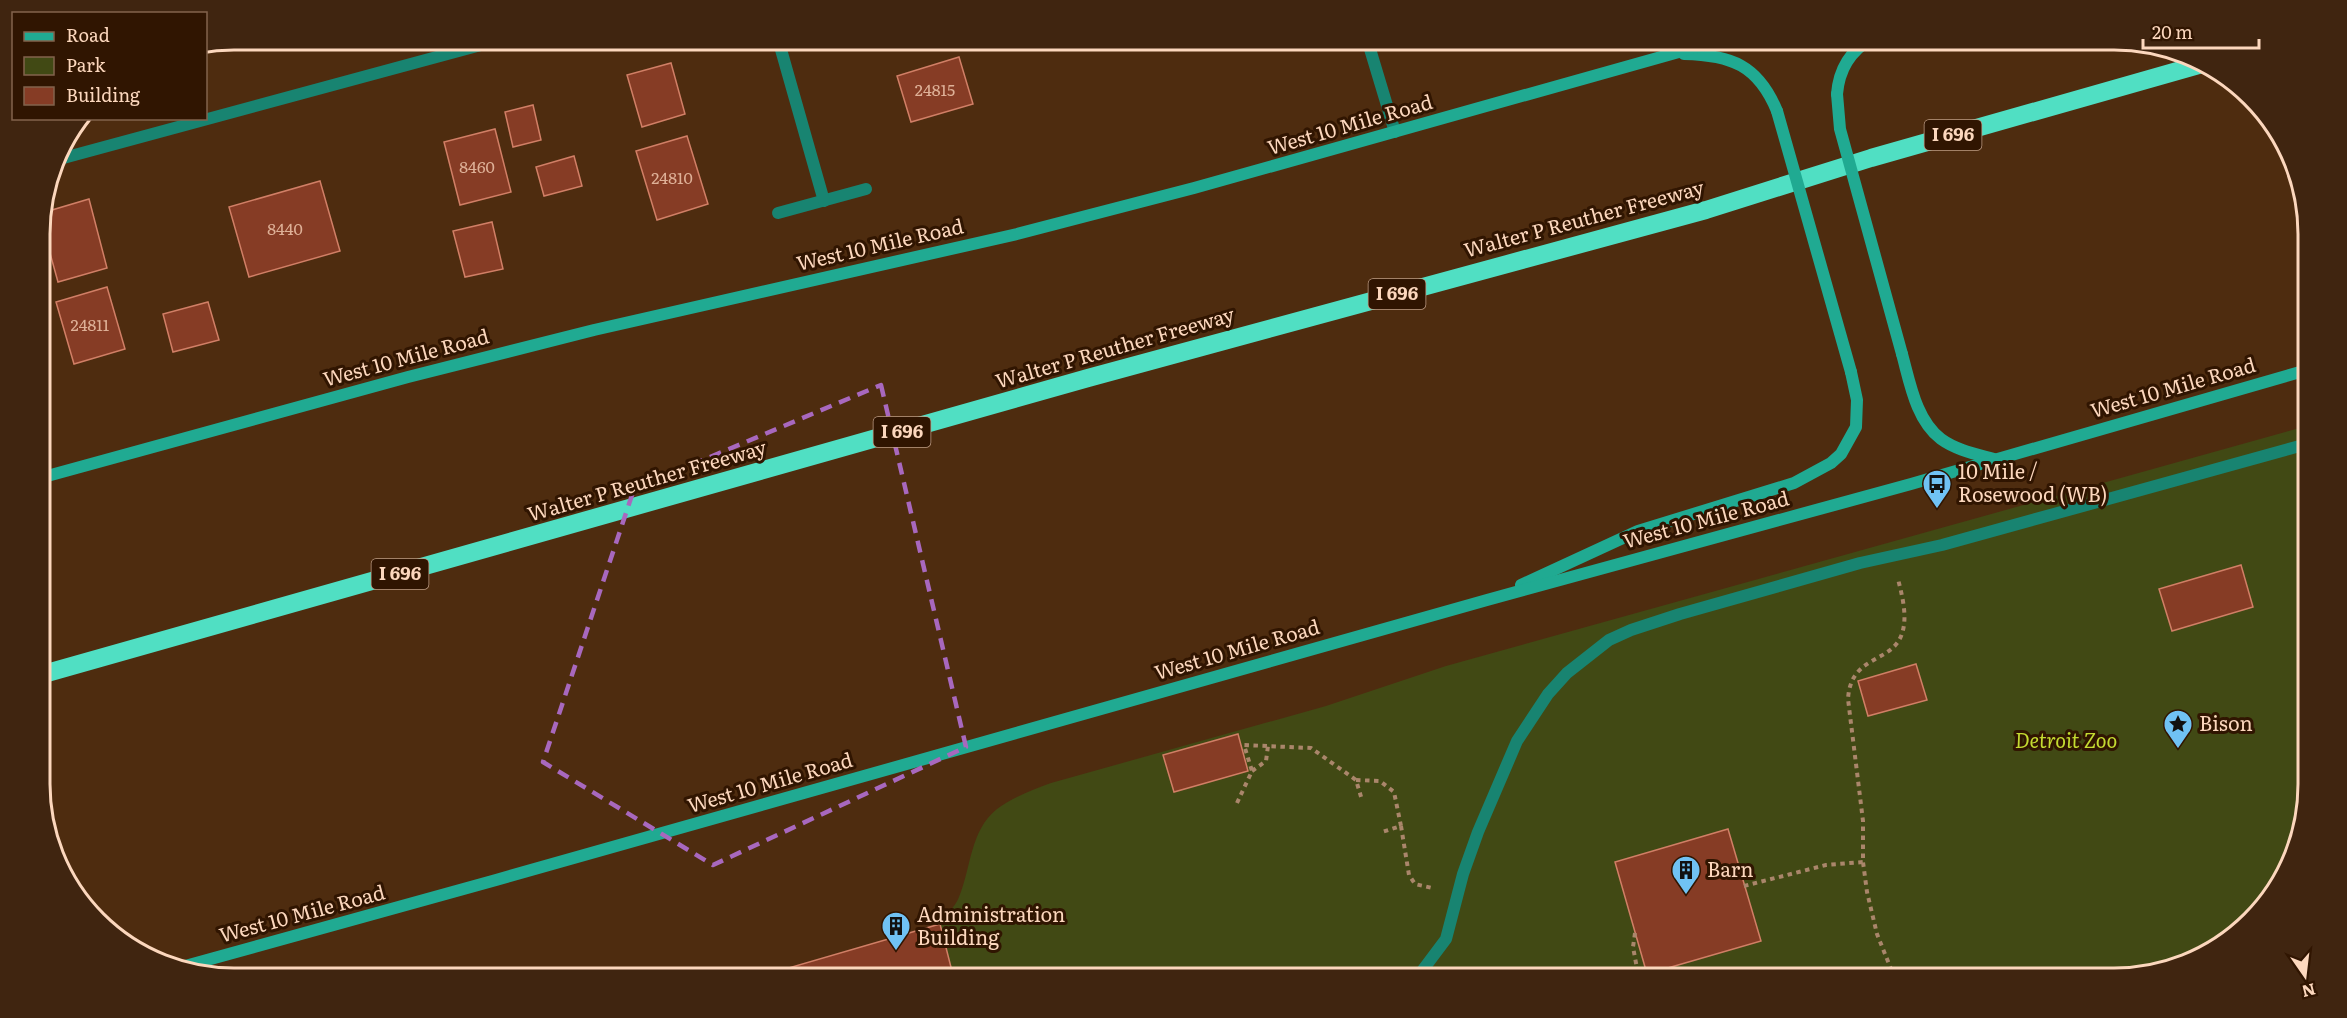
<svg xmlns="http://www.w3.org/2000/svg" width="2347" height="1018" font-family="Literata,serif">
<rect width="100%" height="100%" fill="#4e2c0f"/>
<g fill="#414914">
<path d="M2307,426L2308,785L2293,859L2268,903L2222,946L2126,979H751L940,924C946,915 955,907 959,897C971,869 970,830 997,809C1013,797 1032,790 1051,783L1326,706L1446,666Z"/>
<polygon points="382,972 407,975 421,979 341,979"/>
</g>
<g fill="#863c25" stroke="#d17f66" stroke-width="1.5">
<polygon points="959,57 973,104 911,122 897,76"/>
<polygon points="671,63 685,114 642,127 627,75"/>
<polygon points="533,105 541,140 513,147 505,112"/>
<polygon points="495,129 511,192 460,205 444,142"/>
<polygon points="687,136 708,204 657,220 636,151"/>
<polygon points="574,156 582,186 544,196 536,167"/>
<polygon points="320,181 340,251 249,277 229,207"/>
<polygon points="89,199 107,268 58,282 40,217 42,213"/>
<polygon points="492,222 503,269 465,277 453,231"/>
<polygon points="107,287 125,349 74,364 56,302"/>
<polygon points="208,302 219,340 173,352 163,314"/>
<polygon points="2241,565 2253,607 2172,631 2159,589"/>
<polygon points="1916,664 1927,700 1868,716 1858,681"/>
<polygon points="1238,734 1248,771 1174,792 1163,755"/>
<polygon points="1728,829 1761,941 1647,974 1615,862"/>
<polygon points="940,924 954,979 751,979"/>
</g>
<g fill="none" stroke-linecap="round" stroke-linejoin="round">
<g stroke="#aa866b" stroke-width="4" stroke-dasharray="4.5 4.5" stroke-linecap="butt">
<polyline points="1252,771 1266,761 1268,746"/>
<polyline points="1356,780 1380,781 1394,792 1401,826 1382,832"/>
<polyline points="1237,803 1252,771 1244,745 1311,748 1356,780 1362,800"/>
<polyline points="1401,826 1409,875 1415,884 1432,888"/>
<polyline points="1744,886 1826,865 1863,862"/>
<polyline points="1635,933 1633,947 1639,979"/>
<path d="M1895,979L1877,934L1867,892L1863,862V821L1848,699C1851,652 1895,665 1903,630C1907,614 1902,595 1898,579"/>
</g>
<g stroke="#188471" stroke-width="12">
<polyline points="778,213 866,189"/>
<polyline points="1397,979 1422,972"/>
<polyline points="1416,979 1446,939 1463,874 1478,832 1517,741 1548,694 1567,673 1609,640 1631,630 1680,614 1860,563 1942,545 2307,444"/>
</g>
<g stroke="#188471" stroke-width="12">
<polyline points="778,39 824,201"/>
<polyline points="1367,39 1395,132"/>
<polyline points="56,160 503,39"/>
</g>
<g stroke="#20aa92" stroke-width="12">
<path d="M1684,54C1731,55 1758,65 1777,111"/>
<path d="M1837,94C1839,70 1850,51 1871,39"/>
<path d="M1902,354C1910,383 1916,420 1941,439C1956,450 1976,454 1994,459"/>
<polyline points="40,478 408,377 594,330 1017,234 1194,188 1725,39"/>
<polyline points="1521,585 1638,531 1794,483 1831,463 1841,454 1856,427 1857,400 1851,372"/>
<polyline points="178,968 496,880 1487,600 1911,484 2307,370"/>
</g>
<polyline stroke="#50dfc3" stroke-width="18" points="40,675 1088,378 1706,210 1871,158 2202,64"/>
<g stroke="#20aa92" stroke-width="12">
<polyline points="1837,94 1840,129 1902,354"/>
<polyline points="1777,111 1851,372"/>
</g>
</g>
<path fill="none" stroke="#a868be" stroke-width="4.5" stroke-dasharray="12 8" stroke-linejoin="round" d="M881,385L966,747L713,865L543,762L634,489Z"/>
<defs>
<g id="bus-pin" transform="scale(1.5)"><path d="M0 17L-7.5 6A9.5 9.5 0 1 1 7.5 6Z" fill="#70c2f4" stroke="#301501"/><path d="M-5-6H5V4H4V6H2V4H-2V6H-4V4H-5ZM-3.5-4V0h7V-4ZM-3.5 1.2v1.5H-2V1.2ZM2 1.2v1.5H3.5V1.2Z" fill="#111"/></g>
<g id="sight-pin" transform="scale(1.5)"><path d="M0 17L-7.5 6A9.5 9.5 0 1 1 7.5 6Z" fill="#70c2f4" stroke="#301501"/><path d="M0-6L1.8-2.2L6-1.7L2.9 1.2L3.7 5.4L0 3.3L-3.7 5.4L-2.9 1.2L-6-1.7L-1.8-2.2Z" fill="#111"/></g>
<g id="building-pin" transform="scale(1.5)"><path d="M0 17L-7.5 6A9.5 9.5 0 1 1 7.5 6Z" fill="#70c2f4" stroke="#301501"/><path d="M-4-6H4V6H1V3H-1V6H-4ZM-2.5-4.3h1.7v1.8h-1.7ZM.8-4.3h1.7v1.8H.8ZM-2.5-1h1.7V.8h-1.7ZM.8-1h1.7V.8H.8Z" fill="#111"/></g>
</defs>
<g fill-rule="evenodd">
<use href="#bus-pin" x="1937" y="484"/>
<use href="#sight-pin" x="2178" y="724"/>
<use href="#building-pin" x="1686" y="870"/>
<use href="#building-pin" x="896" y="926"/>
</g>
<g text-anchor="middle" stroke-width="6" stroke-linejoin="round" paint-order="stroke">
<g font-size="16" fill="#deb097">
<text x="935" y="96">24815</text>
<text x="477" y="173">8460</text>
<text x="672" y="184">24810</text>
<text x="285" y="235">8440</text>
<text x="90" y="331">24811</text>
</g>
<g fill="#301501" stroke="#bf9d85" stroke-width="1.5">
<rect x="1924.5" y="120" width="57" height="30" rx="4.5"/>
<rect x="1368.5" y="279" width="57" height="30" rx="4.5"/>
<rect x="873.5" y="417" width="57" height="30" rx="4.5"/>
<rect x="371.5" y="559" width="57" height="30" rx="4.5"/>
</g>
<g font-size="18" font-weight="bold" fill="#fcd7bd">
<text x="1953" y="141">I 696</text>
<text x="1397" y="300">I 696</text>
<text x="902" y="438">I 696</text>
<text x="400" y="580">I 696</text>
</g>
<g font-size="20" fill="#fcd7bd" stroke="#301501">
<text transform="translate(1350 125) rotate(-16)" y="7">West 10 Mile Road</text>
<text transform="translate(1584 219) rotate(-15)" y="7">Walter P Reuther Freeway</text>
<text transform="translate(880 245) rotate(-13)" y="7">West 10 Mile Road</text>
<text transform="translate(1115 348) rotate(-16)" y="7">Walter P Reuther Freeway</text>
<text transform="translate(406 358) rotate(-15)" y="7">West 10 Mile Road</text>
<text transform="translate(2173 388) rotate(-16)" y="7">West 10 Mile Road</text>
<text transform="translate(647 481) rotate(-16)" y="7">Walter P Reuther Freeway</text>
<text transform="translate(1706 520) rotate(-15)" y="7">West 10 Mile Road</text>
<text transform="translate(1237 650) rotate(-16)" y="7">West 10 Mile Road</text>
<text transform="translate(770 783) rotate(-16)" y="7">West 10 Mile Road</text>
<text transform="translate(302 914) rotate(-15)" y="7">West 10 Mile Road</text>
</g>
<g font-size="20" fill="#fcd7bd" stroke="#301501" text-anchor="start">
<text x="1958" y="479">10 Mile /<tspan x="1958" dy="23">Rosewood (WB)</tspan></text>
<text x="2199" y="731">Bison</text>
<text x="1707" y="877">Barn</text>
<text x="917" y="922">Administration<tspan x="917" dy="23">Building</tspan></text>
</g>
<g font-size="20" font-style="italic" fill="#c4db31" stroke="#301501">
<text x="2066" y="748">Detroit Zoo</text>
</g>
</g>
<path d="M0 0H2347V1018H0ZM234 50H2114A184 184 0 0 1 2298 234V784A184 184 0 0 1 2114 968H234A184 184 0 0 1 50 784V234A184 184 0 0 1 234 50Z" fill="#402510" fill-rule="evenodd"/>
<path fill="none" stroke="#fcd7bd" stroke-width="3" d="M234 50H2114A184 184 0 0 1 2298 234V784A184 184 0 0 1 2114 968H234A184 184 0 0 1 50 784V234A184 184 0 0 1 234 50Z"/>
<rect x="12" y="12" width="195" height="108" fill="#301501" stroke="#82634c" stroke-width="1.5"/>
<rect x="24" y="32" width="30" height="9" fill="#20aa92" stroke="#82634c" stroke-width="1.5"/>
<text x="66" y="42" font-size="18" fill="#fcd7bd">Road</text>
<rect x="24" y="57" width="30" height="18" fill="#414914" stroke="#82634c" stroke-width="1.5"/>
<text x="66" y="72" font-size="18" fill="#fcd7bd">Park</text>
<rect x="24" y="87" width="30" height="18" fill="#863c25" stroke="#82634c" stroke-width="1.5"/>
<text x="66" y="102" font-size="18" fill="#fcd7bd">Building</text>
<g transform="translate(2305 976) rotate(166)" stroke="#301501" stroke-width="4.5" paint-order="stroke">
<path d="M0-4.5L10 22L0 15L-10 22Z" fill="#fcd7bd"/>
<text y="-9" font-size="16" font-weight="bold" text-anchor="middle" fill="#fcd7bd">N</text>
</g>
<path d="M2143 39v9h116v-9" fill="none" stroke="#fcd7bd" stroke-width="3"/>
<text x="2152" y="39" font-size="18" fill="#fcd7bd" stroke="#301501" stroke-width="4.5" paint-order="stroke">20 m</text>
</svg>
